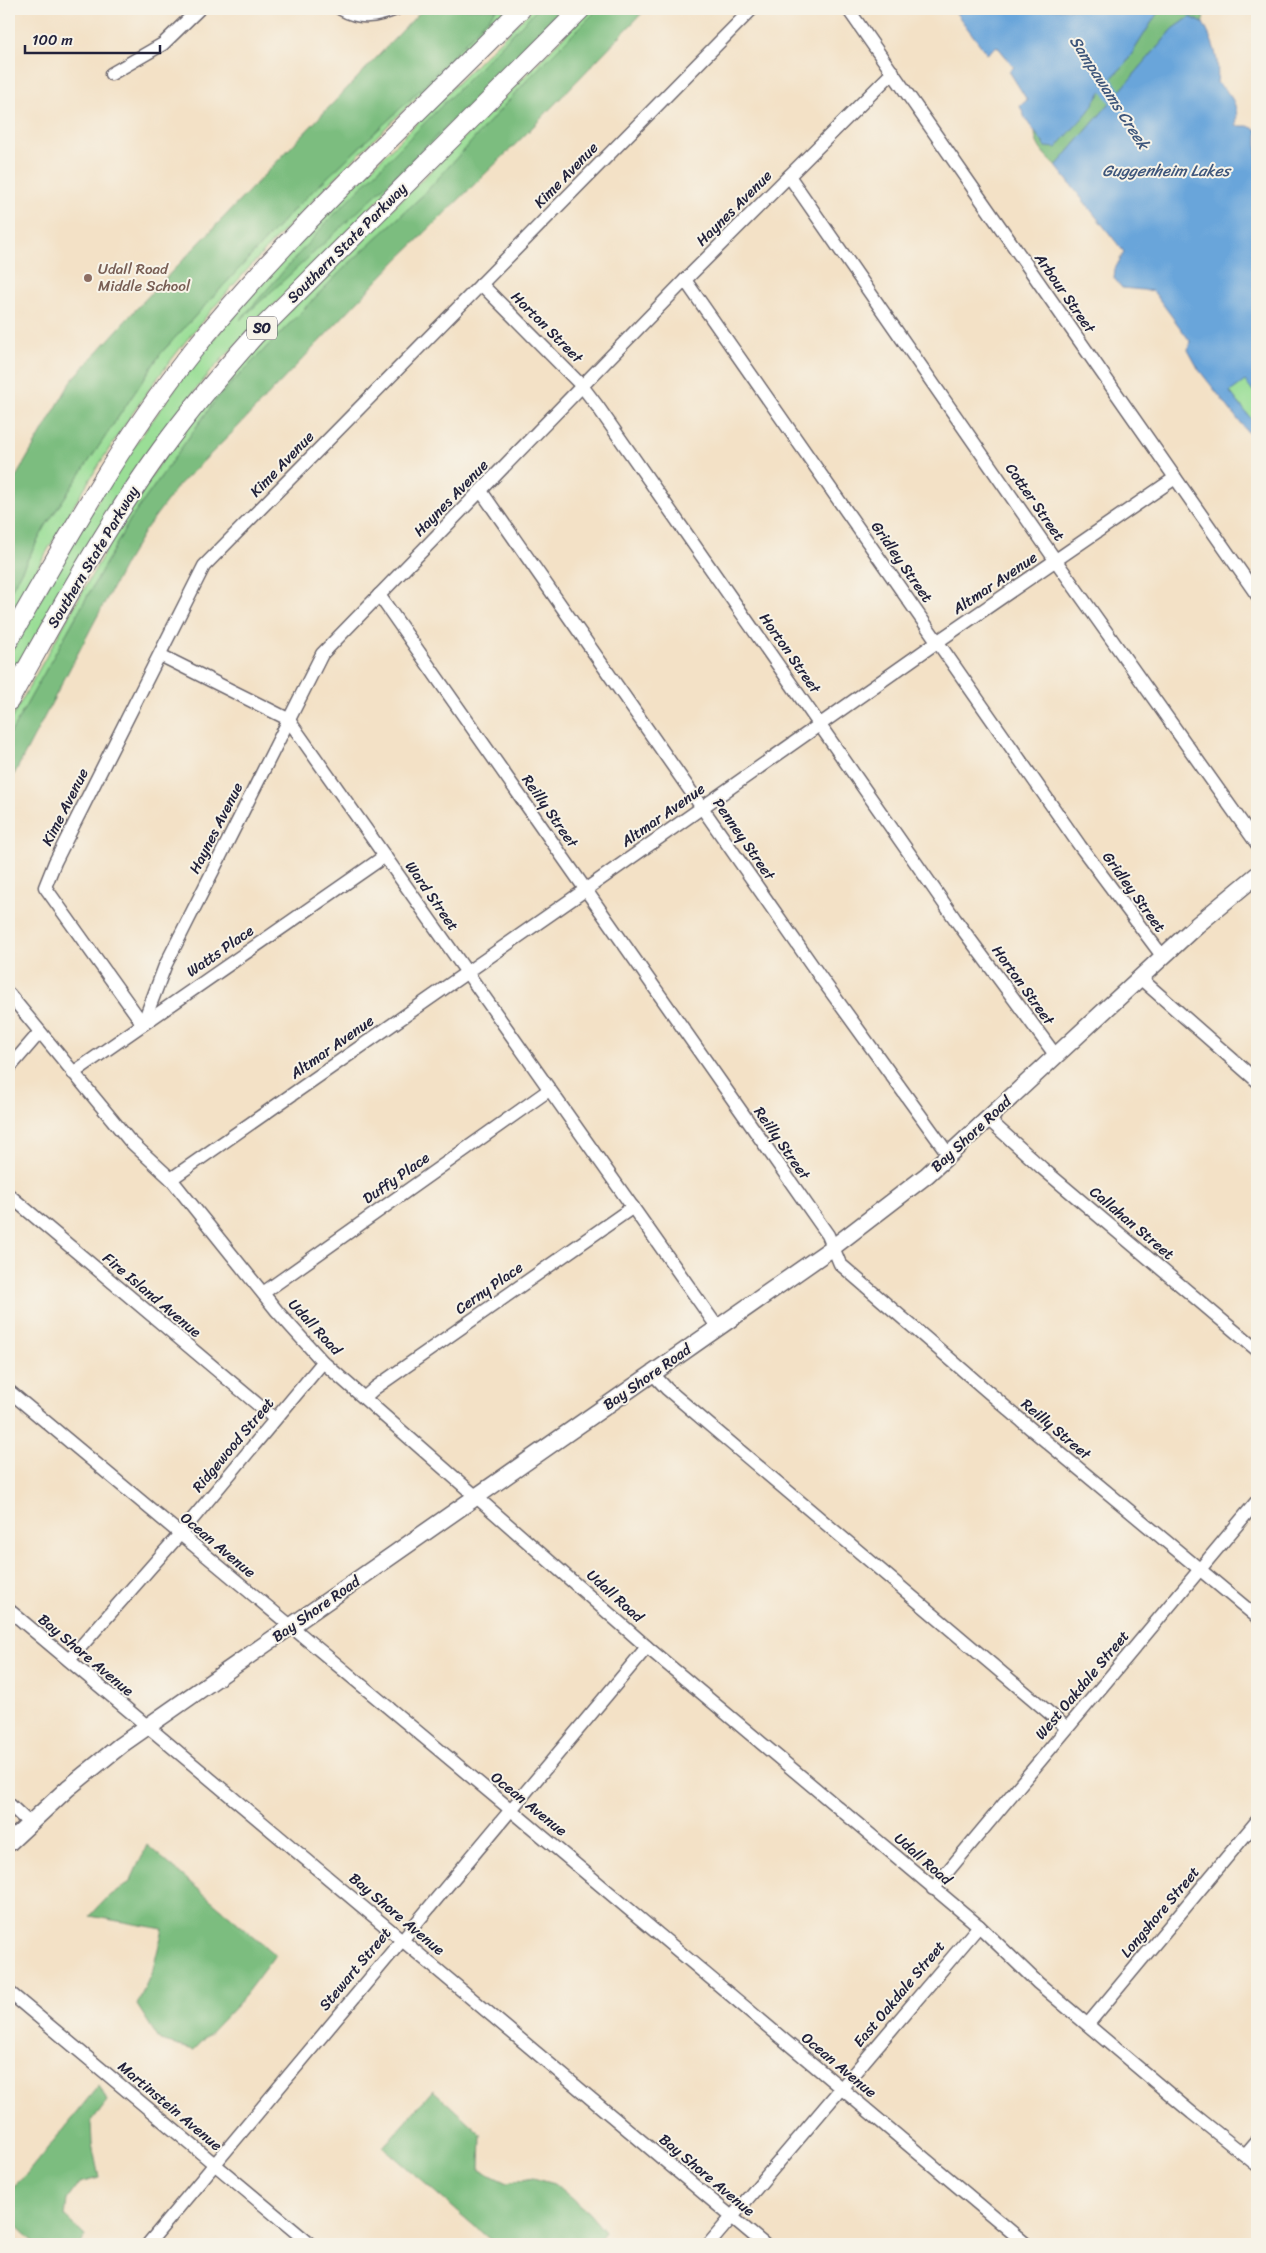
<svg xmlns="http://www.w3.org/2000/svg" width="1266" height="2253" font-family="Sriracha,sans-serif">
<rect width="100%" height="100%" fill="#f7f3e8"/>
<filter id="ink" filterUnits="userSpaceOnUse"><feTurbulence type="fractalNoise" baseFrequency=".02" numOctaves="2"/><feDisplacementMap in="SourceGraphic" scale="10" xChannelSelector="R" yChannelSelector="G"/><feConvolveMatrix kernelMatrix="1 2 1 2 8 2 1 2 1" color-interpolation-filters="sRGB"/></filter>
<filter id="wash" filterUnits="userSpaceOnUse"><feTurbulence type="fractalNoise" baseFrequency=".0096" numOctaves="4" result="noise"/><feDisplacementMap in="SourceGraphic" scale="20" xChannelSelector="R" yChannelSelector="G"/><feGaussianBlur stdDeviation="1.12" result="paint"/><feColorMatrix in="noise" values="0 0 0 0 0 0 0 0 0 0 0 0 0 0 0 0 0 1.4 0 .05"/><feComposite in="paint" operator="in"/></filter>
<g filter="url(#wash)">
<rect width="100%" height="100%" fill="#f3e1c6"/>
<g fill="#9ade96" stroke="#5e8068">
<path d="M497,9H506C403,113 293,213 199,325C124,415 66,517 9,618V594L45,527L161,353L298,205L419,91Z"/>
<polygon points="532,9 568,9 261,318 209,373 166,427 124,487 9,681 9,656 61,562 111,479 193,363 295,244"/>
<polygon points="591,9 598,9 531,76 423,195 341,271 217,398 130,520 9,736 9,723 130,507 170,449 260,339 456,146"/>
<polygon points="1245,380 1257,396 1257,417 1252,420 1230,392"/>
</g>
<g fill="#7bbd7f" stroke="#4e705d">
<polygon points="423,9 497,9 419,91 298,205 161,353 45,527 9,594 9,489 72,380 138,307"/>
<path d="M537,9H562C460,117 351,220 240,320L326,223Z"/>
<polygon points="598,9 646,9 526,134 397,260 230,435 178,486 145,530 126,562 9,784 9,736 130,520 217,398 341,271 423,195 531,76"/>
<path d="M1160,9L1204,10L1203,23L1190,17L1173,29L1056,166C1046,156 1035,147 1035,132L1046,147L1088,112L1106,84L1126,63Z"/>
<polygon points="147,1845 275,1955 238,2004 194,2050 160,2041 137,2005 153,1969 163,1929 90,1916 107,1898 130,1882"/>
<polygon points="99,2085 107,2101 91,2122 92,2144 99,2178 79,2183 67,2200 65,2217 85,2236 81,2244 35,2244 9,2219 9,2190 24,2177"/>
<polygon points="433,2090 481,2134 480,2170 507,2183 533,2178 555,2184 588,2212 605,2232 596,2244 495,2244 383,2147"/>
</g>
<g fill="#69a5da" stroke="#46648a">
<polygon points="953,9 1160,9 1126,63 1106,84 1088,112 1056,148 1046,147 1026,120 1020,106 1027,100 1009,71 1014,67 997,46 987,54"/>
<path d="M1190,17L1203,23C1214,43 1220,61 1217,83C1233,95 1239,107 1236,126H1248L1257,130V396L1245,381L1230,392L1252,420L1257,417V444L1199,370L1188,350L1190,341L1153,291L1122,288L1114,278L1115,269L1124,252L1056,166L1173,29Z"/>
</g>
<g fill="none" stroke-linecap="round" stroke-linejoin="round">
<polyline stroke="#69a5da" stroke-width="16" points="1094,66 1127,114"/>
</g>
</g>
<g filter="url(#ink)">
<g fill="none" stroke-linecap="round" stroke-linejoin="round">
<g stroke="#6b656c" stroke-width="15">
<g id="minor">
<path d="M341,9C360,20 376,17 396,9"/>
<polyline points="848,9 1257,595"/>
<polyline points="111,74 163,44 199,9"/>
<polyline points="789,176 1056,561 1257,844"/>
<polyline points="685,280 1080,846 1163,957"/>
<polyline points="481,284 582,386 598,407 955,919 1056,1056"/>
<polyline points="481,491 821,978 949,1155"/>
<polyline points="379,595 828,1235 840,1264 1030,1428 1257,1617"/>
<polyline points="160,655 288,719 718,1328"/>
<polyline points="1140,978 1257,1081"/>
<polyline points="9,994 129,1140 171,1179 277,1311 323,1362 647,1647 979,1926 1038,1983 1192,2113 1257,2165"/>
<polyline points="143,1024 45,887 55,862 204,566 752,9"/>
<polyline points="143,1024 165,966 322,654 685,280 893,72"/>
<polyline points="9,1068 40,1032"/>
<polyline points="73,1073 385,856"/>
<polyline points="988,1119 1042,1168 1257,1350"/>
<polyline points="171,1179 585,890 937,642 1175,478"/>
<polyline points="9,1195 275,1419"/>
<polyline points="263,1293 549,1090"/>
<polyline points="652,1373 667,1389 1067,1728"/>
<polyline points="9,1391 510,1809 1026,2244"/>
<polyline points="365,1397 375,1388 633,1207"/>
<polyline points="9,1610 764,2244"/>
<polyline points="69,1660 180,1534 323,1362"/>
<polyline points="9,1804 29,1823"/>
<polyline points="933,1889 1257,1501"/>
<polyline points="9,1992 310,2244"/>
<polyline points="1088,2024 1257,1821"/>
<polyline points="1245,2155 1257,2141"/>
<polyline points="148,2244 647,1647"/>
<polyline points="709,2244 979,1926"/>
</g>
</g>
<g stroke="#6b656c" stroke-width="19">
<polyline id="major" points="9,1843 68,1788 121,1745 832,1248 927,1175 1197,925 1257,875"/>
</g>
<g stroke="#6b656c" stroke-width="21">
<g id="highway">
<path d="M9,640C65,542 121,441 191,353C291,229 410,121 521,9"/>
<path d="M9,701C56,616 104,529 161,450C190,410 222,372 255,335L581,9"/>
</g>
</g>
<use href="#minor" stroke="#fff" stroke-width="12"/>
<use href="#major" stroke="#fff" stroke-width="16"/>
<use href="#highway" stroke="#fff" stroke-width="19"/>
</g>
</g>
<circle fill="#8d6e63" stroke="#f7f3e8" stroke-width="2" cx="88" cy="278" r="5"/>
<g text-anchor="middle" stroke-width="4" stroke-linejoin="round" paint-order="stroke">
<rect fill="#f7f3e8" stroke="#62616f" stroke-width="1" x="247" y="316.5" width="30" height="23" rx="4"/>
<g font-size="14" font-weight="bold" fill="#22223b">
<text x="262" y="333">SO</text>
</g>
<g font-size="15" fill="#22223b" stroke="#f7f3e8">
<text transform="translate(566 175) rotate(-46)" y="5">Kime Avenue</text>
<text transform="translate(734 208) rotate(-45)" y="5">Haynes Avenue</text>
<text transform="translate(347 243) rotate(-45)" y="5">Southern State Parkway</text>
<text transform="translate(1065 293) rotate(55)" y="5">Arbour Street</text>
<text transform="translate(547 327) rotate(45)" y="5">Horton Street</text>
<text transform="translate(282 464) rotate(-46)" y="5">Kime Avenue</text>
<text transform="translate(451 498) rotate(-46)" y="5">Haynes Avenue</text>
<text transform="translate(1035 502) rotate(55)" y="5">Cotter Street</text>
<text transform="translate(93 557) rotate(-59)" y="5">Southern State Parkway</text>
<text transform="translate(902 562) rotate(55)" y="5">Gridley Street</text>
<text transform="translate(995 583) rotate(-34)" y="5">Altmar Avenue</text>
<text transform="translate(790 653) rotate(55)" y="5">Horton Street</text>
<text transform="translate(65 807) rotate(-63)" y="5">Kime Avenue</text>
<text transform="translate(550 811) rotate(55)" y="5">Reilly Street</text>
<text transform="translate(663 815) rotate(-35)" y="5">Altmar Avenue</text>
<text transform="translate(216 828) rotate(-63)" y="5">Haynes Avenue</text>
<text transform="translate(744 839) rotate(55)" y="5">Penney Street</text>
<text transform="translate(1134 892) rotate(54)" y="5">Gridley Street</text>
<text transform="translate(432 896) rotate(55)" y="5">Ward Street</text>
<text transform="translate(220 951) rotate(-35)" y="5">Watts Place</text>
<text transform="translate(1023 985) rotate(54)" y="5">Horton Street</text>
<text transform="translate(332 1047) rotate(-35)" y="5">Altmar Avenue</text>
<text transform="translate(971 1134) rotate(-43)" y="5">Bay Shore Road</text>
<text transform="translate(782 1143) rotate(55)" y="5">Reilly Street</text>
<text transform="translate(396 1178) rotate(-35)" y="5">Duffy Place</text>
<text transform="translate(1132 1223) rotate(40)" y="5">Callahan Street</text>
<text transform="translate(489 1288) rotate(-35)" y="5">Cerny Place</text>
<text transform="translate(152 1295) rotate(40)" y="5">Fire Island Avenue</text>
<text transform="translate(315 1327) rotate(47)" y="5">Udall Road</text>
<text transform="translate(647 1377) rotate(-35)" y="5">Bay Shore Road</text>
<text transform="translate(1056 1429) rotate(40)" y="5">Reilly Street</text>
<text transform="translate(233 1445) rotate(-50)" y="5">Ridgewood Street</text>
<text transform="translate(218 1545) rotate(40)" y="5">Ocean Avenue</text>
<text transform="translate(615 1596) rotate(42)" y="5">Udall Road</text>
<text transform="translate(316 1609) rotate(-35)" y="5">Bay Shore Road</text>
<text transform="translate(86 1655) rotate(40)" y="5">Bay Shore Avenue</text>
<text transform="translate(1082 1685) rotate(-50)" y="5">West Oakdale Street</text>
<text transform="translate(529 1804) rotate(39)" y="5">Ocean Avenue</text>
<text transform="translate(923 1859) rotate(41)" y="5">Udall Road</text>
<text transform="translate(1160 1912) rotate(-50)" y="5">Longshore Street</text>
<text transform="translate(397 1914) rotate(40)" y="5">Bay Shore Avenue</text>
<text transform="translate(355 1969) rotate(-50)" y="5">Stewart Street</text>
<text transform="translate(899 1994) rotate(-50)" y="5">East Oakdale Street</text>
<text transform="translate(839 2065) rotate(40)" y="5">Ocean Avenue</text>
<text transform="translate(170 2106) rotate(40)" y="5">Martinstein Avenue</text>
<text transform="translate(707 2175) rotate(40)" y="5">Bay Shore Avenue</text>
</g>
<g font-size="15" fill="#785e54" stroke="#f7f3e8" text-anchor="start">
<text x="98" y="274">Udall Road<tspan x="98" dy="17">Middle School</tspan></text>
</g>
<g font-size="16" font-style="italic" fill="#3e567b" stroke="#f7f3e8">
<text transform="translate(1110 92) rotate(57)" y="6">Sampawams Creek</text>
<text x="1166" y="176">Guggenheim Lakes</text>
</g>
</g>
<rect width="1266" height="2253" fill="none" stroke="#f7f3e8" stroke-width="30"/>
<path d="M25 45v8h135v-8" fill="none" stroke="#22223b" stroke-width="2.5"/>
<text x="32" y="45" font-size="15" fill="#22223b" stroke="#f7f3e8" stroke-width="4" paint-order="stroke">100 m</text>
</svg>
